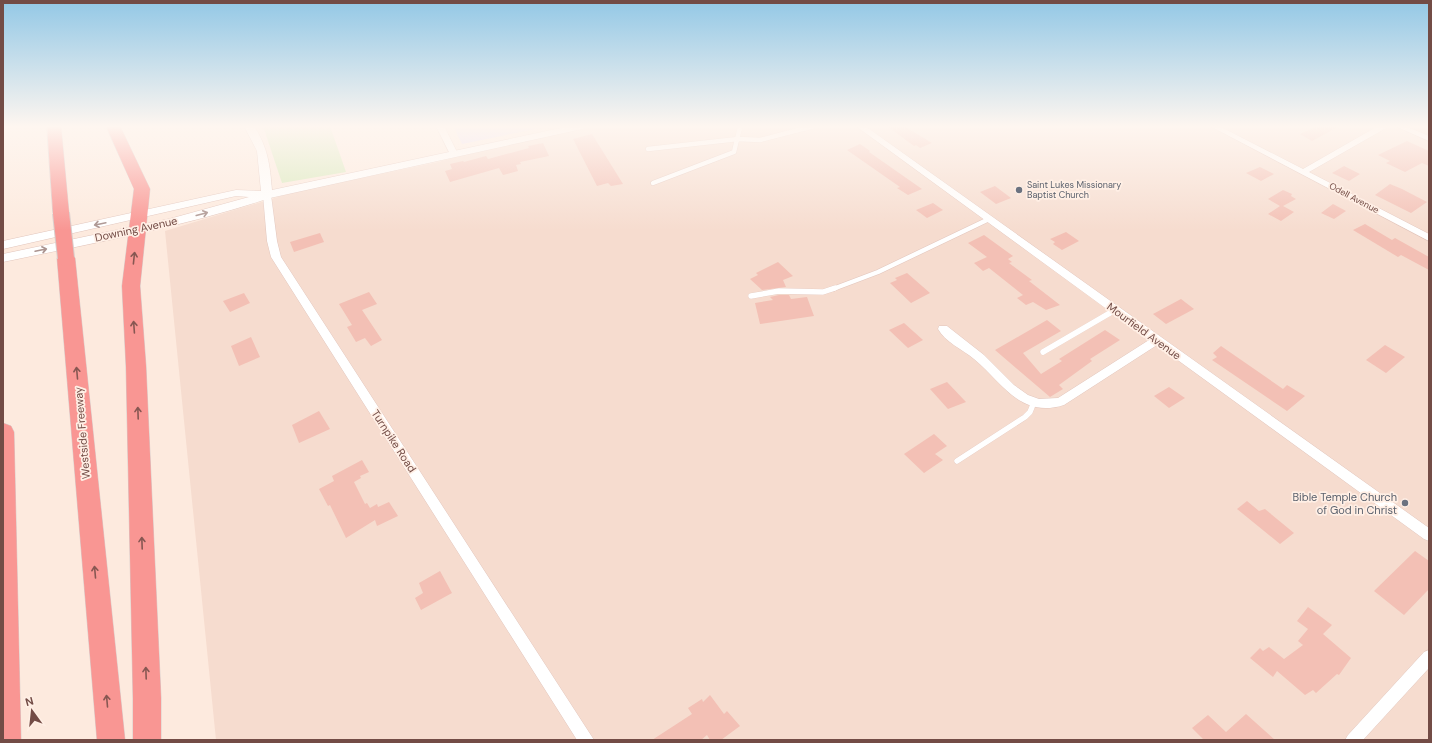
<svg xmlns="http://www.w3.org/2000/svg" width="1432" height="743" font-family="'DM Sans',sans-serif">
<rect width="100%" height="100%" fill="#fdeade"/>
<polygon fill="#f6dccf" points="569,126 1429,126 1429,740 216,740 165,231 291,193 438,162"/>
<polygon fill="#e7dbf8" points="453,126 550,126 462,144"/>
<polygon fill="#d9eabd" points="263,126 330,126 346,172 282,183"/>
<g fill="#f3c0b5">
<polygon points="887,126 904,126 932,143 920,148 916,145 914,146"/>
<polygon points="1317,126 1340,126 1312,141 1300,134"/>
<polygon points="592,134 623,184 611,186 608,183 597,186 573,139"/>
<polygon points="1407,141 1429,151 1429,166 1422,163 1405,172 1386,163 1390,161 1378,155"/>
<polygon points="543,143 549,156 520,162 521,164 516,165 518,171 503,175 499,168 450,182 445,171 452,169 450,164 463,161 464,162 486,156 488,159 529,148 528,146"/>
<polygon points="860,144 870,151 869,152 922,189 908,195 897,188 900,187 847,150"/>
<polygon points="1344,166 1360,174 1349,181 1332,173"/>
<polygon points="1260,167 1274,174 1261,181 1246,173"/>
<polygon points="1390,184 1402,189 1427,202 1411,213 1375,195"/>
<polygon points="995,186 1011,198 996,204 980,192"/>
<polygon points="1283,190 1292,194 1291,196 1296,199 1283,206 1294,212 1281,221 1268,214 1280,206 1268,199"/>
<polygon points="933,203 943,210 927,218 916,210"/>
<polygon points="1333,204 1346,211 1334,219 1321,213"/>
<polygon points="1365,224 1392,240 1395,238 1429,257 1429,270 1401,255 1398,257 1353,230"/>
<polygon points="1066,232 1079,241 1062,250 1053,244 1055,242 1050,239"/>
<polygon points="320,233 324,242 294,252 290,242"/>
<polygon points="984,235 1013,256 1008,259 1012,262 1009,263 1032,280 1029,281 1060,305 1046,310 1033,302 1026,305 1017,298 1023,295 989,268 983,271 974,263 987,257 968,243"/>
<polygon points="778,262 793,276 783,280 786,287 762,290 750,279 758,275 756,273"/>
<polygon points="907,273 930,293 911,303 890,283 897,280 895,278"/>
<polygon points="369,292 377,304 362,310 382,340 371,346 365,338 356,342 347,327 352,325 339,304"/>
<polygon points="244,293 250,303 230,312 223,301"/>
<polygon points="779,295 789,295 791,299 807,297 814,316 760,324 755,303 773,300 770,297"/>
<polygon points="1181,299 1194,309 1166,324 1153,314"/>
<polygon points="1047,320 1061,331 1023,353 1041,374 1062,361 1059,359 1105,330 1120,340 1090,359 1092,361 1059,385 1063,389 1050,397 995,350"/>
<polygon points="904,323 923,340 908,348 889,330"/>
<polygon points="251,337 260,357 239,366 231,346"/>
<polygon points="1385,345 1405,357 1386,373 1366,360"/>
<polygon points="1221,346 1283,389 1287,385 1305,396 1287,411 1212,360 1217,357 1213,353"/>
<polygon points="947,382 966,402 948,409 930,389"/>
<polygon points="1169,387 1185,398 1169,408 1154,396"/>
<polygon points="319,411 330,429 299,443 292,425"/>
<polygon points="934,434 947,446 935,454 943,460 924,473 904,454"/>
<polygon points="362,460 369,472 360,476 361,478 354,482 365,504 367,503 370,508 377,504 378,507 389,502 398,516 377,526 375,520 346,538 330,505 328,506 319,489 334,481 332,476"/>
<polygon points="1247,501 1259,511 1265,509 1294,533 1280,544 1237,509"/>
<polygon points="1415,551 1429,561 1429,589 1404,615 1374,591"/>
<polygon points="440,571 452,593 421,610 415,598 423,593 419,583"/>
<polygon points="1308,607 1332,625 1323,634 1351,658 1339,675 1337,674 1316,693 1313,690 1305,695 1277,671 1273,677 1250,658 1260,648 1263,651 1269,647 1284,659 1303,645 1298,641 1308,629 1297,621"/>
<polygon points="710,695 724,714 727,711 740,726 721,740 710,740 707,735 701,740 652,740 692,714 688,708 702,699 703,702"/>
<polygon points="1246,714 1275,740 1204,740 1192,728 1208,715 1226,732"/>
</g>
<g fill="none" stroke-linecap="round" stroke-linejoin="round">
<g stroke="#e2c6bd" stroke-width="5.5">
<g id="service-far1">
<polyline points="648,149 738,139 760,140 814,126"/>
<polyline points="653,183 734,152 740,127 742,126"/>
<polyline points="833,289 878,272 989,219"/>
</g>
</g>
<g stroke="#e2c6bd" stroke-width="6">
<g id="service">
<polyline points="751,296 779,291 823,292 835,288"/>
<polyline points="1043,352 1115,310"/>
<polyline points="957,461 1025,417 1030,412 1034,402"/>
</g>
</g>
<g stroke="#e2c6bd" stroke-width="1">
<g id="minor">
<polygon points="436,126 444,126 458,154 457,156 451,156"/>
<path d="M856,126H865L1429,528V541L1424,539L1157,345L1064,405C1020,419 1002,382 974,359C962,349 945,342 938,329L939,326H947L984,355L1014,385L1028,395L1039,399L1058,398L1149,340Z"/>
<polygon points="1210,126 1219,126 1303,169 1378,126 1387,126 1386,128 1309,172 1429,234 1429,241"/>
<polygon points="1395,126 1405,126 1429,136 1429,141"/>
<polygon points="267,192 271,195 277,241 281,257 594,740 577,740 271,257 267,241 263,195"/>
<polygon points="1429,650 1429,668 1363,740 1345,740 1348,735 1424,652"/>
</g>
</g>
<g stroke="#e2c6bd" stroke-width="1">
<path id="tertiary" d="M244,126H254C268,148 270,165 272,190L570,126H587L582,129L270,198C183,227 93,243 3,262V254L169,219L249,197L236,196L3,249V241L236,190L261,191L257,151Z"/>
</g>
<g stroke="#d8cdcb" stroke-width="1">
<g id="motorway">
<polygon points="47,126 61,126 69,213 67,217 61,218 55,217 53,213"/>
<polygon points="106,126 120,126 150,189 140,286 146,366 161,698 161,740 133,740 133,698 126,366 122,286 134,189"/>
<polygon points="66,252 72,254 75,258 125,740 97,740 57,258 60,254"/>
<polygon points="3,423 11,426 14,432 21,740 3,740"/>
</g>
</g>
<use href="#service-far1" stroke="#fff" stroke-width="4.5"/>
<use href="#service" stroke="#fff" stroke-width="5.5"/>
<use href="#minor" fill="#fff" fill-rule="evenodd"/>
<use href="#tertiary" fill="#fff" fill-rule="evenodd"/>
<use href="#motorway" fill="#f99693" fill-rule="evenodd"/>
<g stroke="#d8cdcb" stroke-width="18" stroke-linecap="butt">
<polyline id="motorway-bridge" points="61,213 66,258"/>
</g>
<use href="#motorway-bridge" stroke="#f99693" stroke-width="16"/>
</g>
<defs><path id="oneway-shaft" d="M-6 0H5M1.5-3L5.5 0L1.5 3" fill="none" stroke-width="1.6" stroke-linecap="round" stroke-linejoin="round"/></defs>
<g stroke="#ab9490">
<use href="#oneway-shaft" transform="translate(202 214) rotate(-15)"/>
<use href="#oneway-shaft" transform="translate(100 224) rotate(168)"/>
<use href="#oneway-shaft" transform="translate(41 250) rotate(-12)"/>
</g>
<g stroke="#875752">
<use href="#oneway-shaft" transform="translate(134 258) rotate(-84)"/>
<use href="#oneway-shaft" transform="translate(134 327) rotate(-94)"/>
<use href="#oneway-shaft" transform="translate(77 373) rotate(-95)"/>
<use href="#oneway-shaft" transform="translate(138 413) rotate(-92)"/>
<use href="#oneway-shaft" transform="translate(142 543) rotate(-92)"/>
<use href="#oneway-shaft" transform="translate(95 572) rotate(-95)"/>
<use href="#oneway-shaft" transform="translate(146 673) rotate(-92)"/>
<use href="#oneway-shaft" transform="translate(107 701) rotate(-95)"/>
</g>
<linearGradient id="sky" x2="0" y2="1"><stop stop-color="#93c8e6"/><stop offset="0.55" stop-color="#fef6f0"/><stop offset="1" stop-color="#fef6f0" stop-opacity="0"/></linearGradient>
<rect width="1432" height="230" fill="url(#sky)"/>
<g fill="#6b7280" stroke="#ffefe5" stroke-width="1.5">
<circle cx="1019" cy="190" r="4"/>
<circle cx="1405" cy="503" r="4"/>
</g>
<g text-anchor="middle" stroke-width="3.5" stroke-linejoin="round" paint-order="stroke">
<g font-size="9" fill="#5b616d" stroke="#ffefe5" text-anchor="start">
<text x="1027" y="188">Saint Lukes Missionary<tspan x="1027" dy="10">Baptist Church</tspan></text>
</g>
<g font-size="9" fill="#734c46" stroke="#ffefe5">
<text transform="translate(1354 198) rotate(28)" y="3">Odell Avenue</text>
</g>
<g font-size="11" fill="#734c46" stroke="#ffefe5">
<text transform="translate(136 229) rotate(-12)" y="4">Downing Avenue</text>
<text transform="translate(1144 331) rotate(36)" y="4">Mourfield Avenue</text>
<text transform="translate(82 433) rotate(-95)" y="4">Westside Freeway</text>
<text transform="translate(394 441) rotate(57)" y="4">Turnpike Road</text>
</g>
<g font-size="11" fill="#5b616d" stroke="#ffefe5" text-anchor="end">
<text x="1397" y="501">Bible Temple Church<tspan x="1397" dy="13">of God in Christ</tspan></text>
</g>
</g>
<rect width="1432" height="743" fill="none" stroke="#734c46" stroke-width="8"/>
<g transform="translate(32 711) rotate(345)" stroke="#ffefe5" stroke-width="3" paint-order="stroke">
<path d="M0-3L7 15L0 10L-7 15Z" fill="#734c46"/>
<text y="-6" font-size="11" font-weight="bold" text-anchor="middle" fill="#734c46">N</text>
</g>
</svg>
